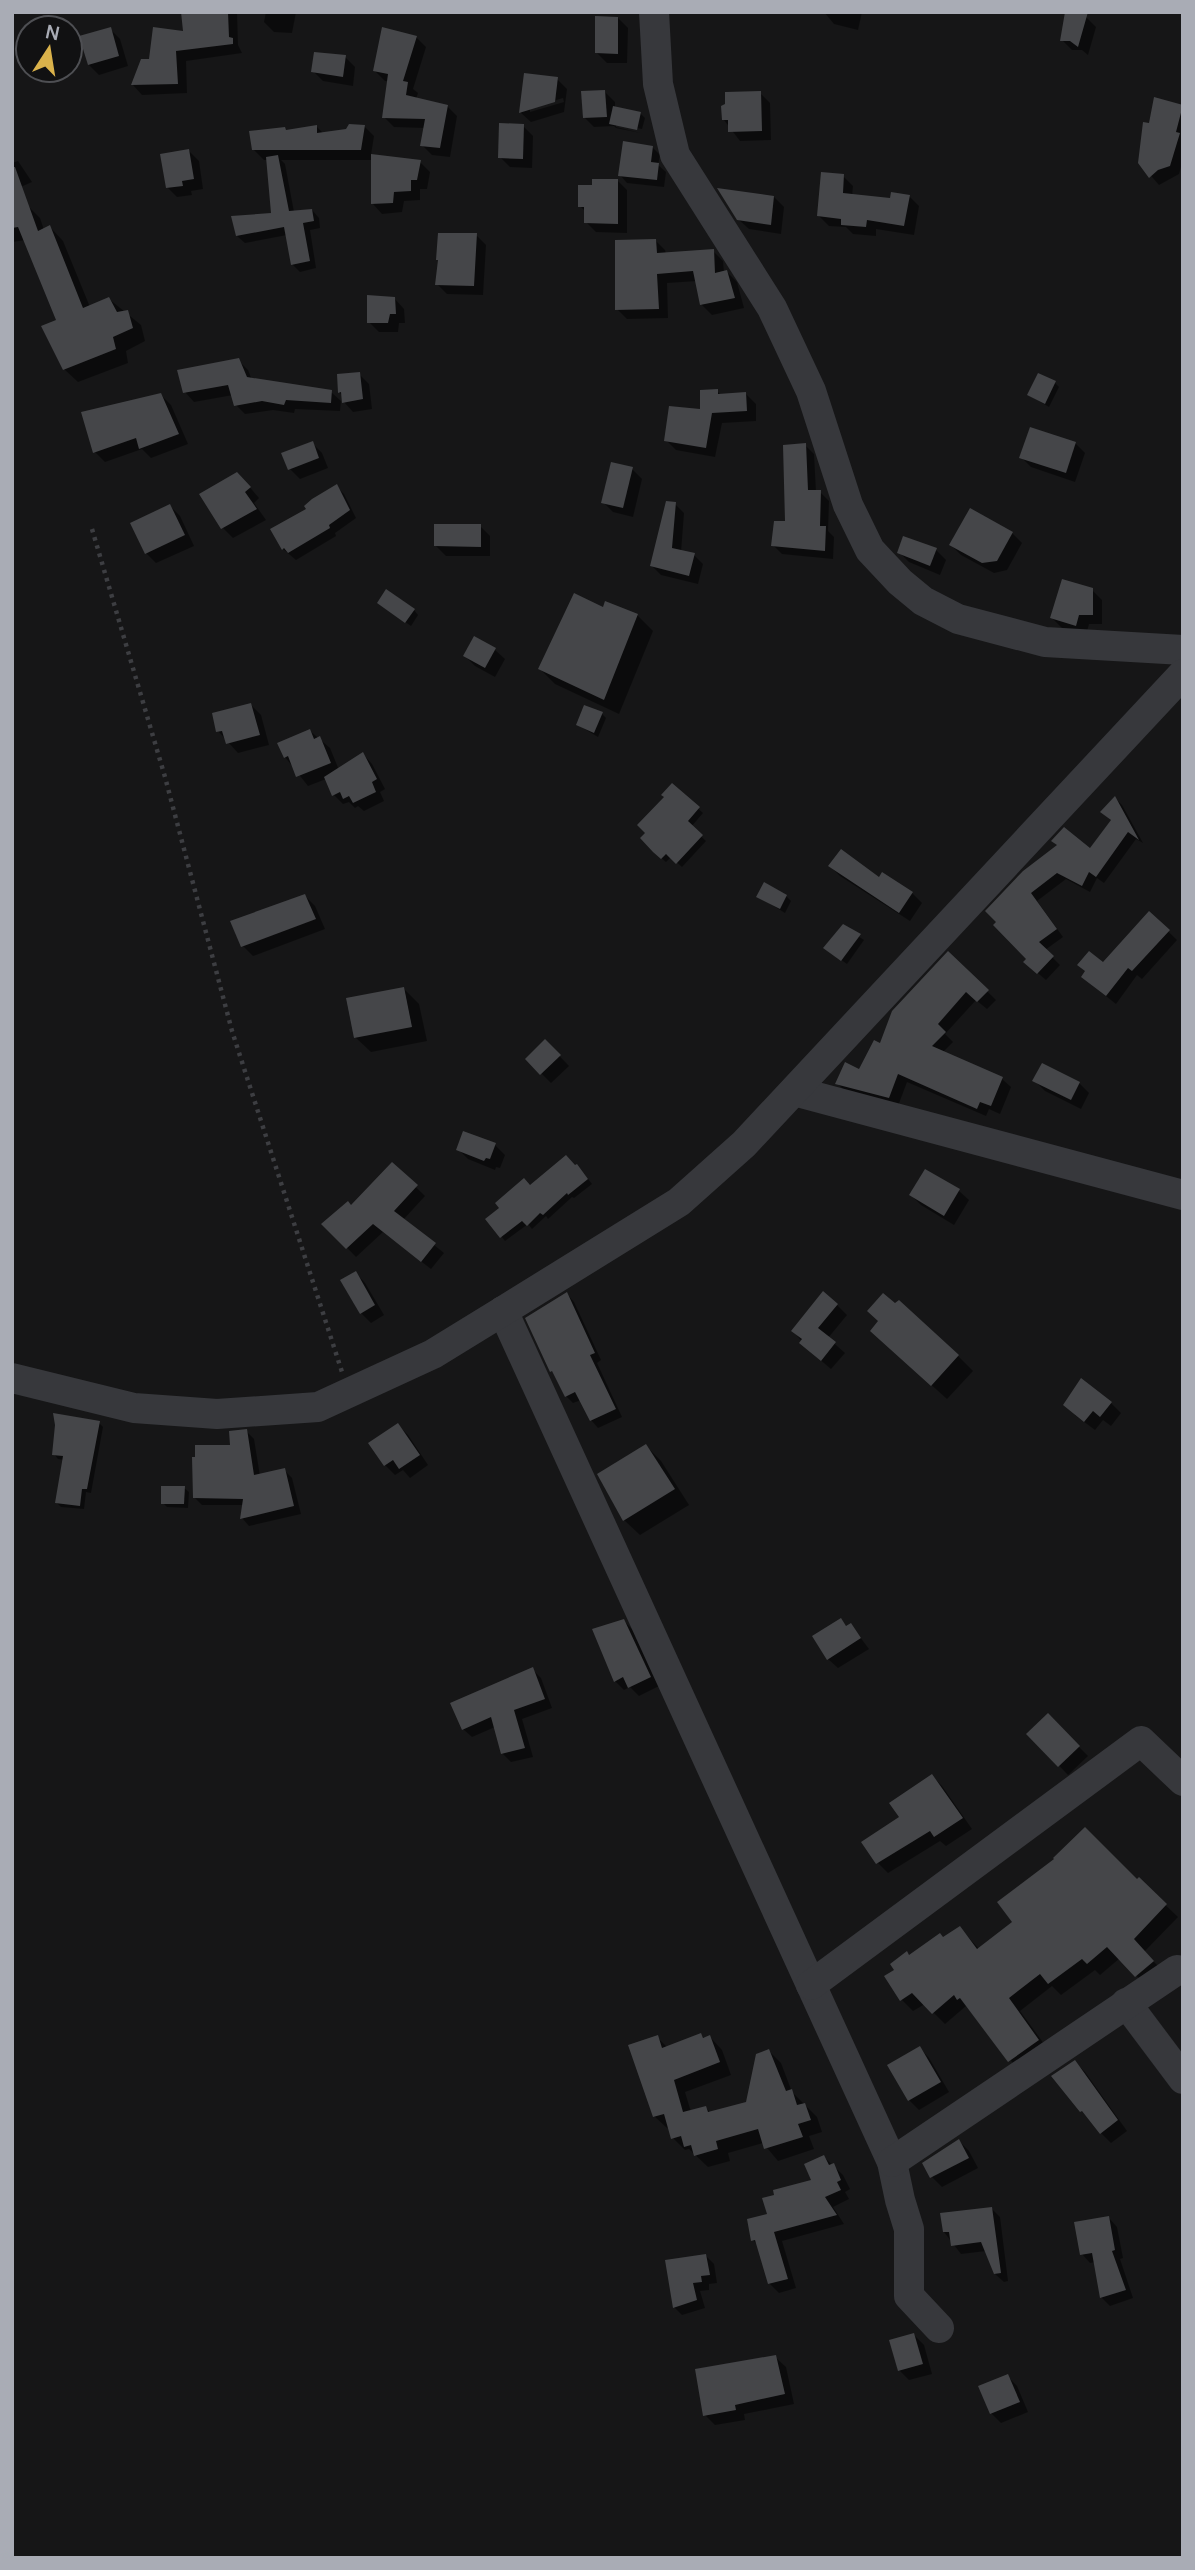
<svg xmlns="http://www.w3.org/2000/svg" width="1195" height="2570" font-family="Manrope,sans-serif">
<rect width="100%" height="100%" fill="#161617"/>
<g fill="#0007" fill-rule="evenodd">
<polygon points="189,12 237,12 238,45 242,53 186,61 187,93 142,95 133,85 185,33"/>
<polygon points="266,12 296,12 292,33 274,32 264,22"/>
<polygon points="824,12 862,12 858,30 834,24"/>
<polygon points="1086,17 1096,27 1088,55 1082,50 1072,50 1062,40"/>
<polygon points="618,18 628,28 627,63 607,63 597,53"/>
<polygon points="110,29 120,39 128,66 99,75 89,65"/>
<polygon points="416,37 426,47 413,89 418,93 416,99 447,106 457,116 450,157 432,155 422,145 425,128 394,127 384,117 389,81 385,81 375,71"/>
<polygon points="345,57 355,67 353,86 323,81 313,71"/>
<path d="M525,75L557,79L567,89L564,112L531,122L521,113ZM563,98L564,102L530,112V108Z"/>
<polygon points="605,92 615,102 615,108 640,113 645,118 642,129 616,124 616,127 641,133 616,128 614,126 594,127 584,117"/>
<polygon points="760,93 770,103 771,140 740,141 724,120"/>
<polygon points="1182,106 1183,160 1179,174 1159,185 1139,162 1150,126"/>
<polygon points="364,126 374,136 371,155 420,162 430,172 427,189 420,189 420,200 404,201 402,212 382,214 373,204 372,160 281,160 285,164 294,212 312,210 319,218 320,228 310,230 316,268 300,272 293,265 287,235 245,243 237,236 273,214 268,160 264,160 254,150 287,131 317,127 324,134"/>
<polygon points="523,126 533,136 532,168 510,167 500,157"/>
<polygon points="652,147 660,155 658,165 666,172 664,187 627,183 620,175"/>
<polygon points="189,151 199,161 203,189 191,191 192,195 177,197 167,187"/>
<polygon points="18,161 32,182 16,189 12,186 12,163"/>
<polygon points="843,176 853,186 852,196 892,199 909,196 919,206 914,235 876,229 876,236 853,234 846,227 829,226 819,216"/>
<polygon points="617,180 627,190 627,233 596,232 586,222 586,212 580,206 593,187"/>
<polygon points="774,197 784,207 781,234 749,229 738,219"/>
<polygon points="27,205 40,218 44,230 50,227 63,241 90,307 109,299 141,325 145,341 126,351 128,363 78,382 64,369 58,321 26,240 12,242 12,209"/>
<polygon points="476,235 486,245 483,295 447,294 437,284"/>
<polygon points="655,240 665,250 666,254 713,251 723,261 724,273 727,272 737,282 744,308 712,315 702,305 697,281 667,283 668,318 627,319 617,309"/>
<polygon points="394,298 404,309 405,323 399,323 398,332 379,332 369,322"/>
<polygon points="238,360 248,370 252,380 331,392 341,401 340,411 295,409 294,413 273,410 245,414 236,405 233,395 194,402 185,392"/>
<polygon points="359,374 369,384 372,409 353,412 344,402 343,396 339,392"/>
<polygon points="1054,382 1059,387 1049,407 1029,395"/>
<polygon points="717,391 721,395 746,394 756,404 756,421 722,423 715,457 676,450 666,440 702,410"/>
<polygon points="161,395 171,405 188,444 151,458 142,449 105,462 95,452"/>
<polygon points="312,443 322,453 328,468 300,479 290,469"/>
<polygon points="1075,443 1085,453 1075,482 1031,467 1021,457"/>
<polygon points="805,445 814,454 816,492 820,492 829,501 828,531 834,537 833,559 782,554 773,545 786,523"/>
<polygon points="632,469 642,479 633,517 613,512 603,502"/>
<polygon points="247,484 259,498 254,503 266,520 233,538 223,528 202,495"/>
<polygon points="337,487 344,494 356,518 335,533 336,536 296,560 283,549 309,509"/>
<polygon points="675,504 684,513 681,552 694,555 703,564 698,584 661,575 652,566"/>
<polygon points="170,506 180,516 194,546 156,563 146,553"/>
<polygon points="480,526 490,536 490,556 446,556 436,546"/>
<polygon points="1012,533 1022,543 1007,570 994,573 961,555 951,545"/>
<polygon points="936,550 946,560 940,575 909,562 899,552"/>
<polygon points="1092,590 1102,600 1102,624 1089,624 1086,635 1062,628 1052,618"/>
<polygon points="384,607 414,610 418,615 411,626"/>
<polygon points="603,609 637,615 653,631 619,714 555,684 540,669"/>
<polygon points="495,650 505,659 495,677 475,666 465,656"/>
<polygon points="251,705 261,715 269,745 238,753 218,731"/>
<polygon points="602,714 606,718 598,737 578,725"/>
<polygon points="310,731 330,748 339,770 363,754 372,764 385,789 380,792 384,801 364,811 358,806 355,808 349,802 343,804 334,795 326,779 308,786 285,757"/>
<polygon points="672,785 703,813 691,827 706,841 682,867 671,857 666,862 659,856"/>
<polygon points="1115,798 1122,805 1143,843 1136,839 1104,883 1097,878 1090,892 1066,879 1037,901 1063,937 1045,950 1060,965 1046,980 1033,969 1028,959 988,911 1091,850 1112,821 1102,812"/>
<polygon points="830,866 879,880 912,893 922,903 910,921 840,876"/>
<polygon points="305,896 315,906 325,929 253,956 243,946"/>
<polygon points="786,896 791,901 785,913 759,897"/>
<polygon points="1149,913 1177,940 1142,979 1137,975 1116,1004 1092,985 1104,965"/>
<polygon points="844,927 864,940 847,964 830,952"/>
<polygon points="948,953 996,1000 987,1009 976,1000 945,1034 953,1042 943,1052 1002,1079 1011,1087 1000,1114 989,1109 986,1116 907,1082 898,1106 846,1092 837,1083 860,1071"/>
<polygon points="404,989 419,1004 427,1041 371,1052 355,1037"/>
<polygon points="545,1041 569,1066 551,1083 527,1059"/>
<polygon points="1035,1081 1079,1083 1089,1093 1081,1109 1045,1091"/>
<polygon points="464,1133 495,1145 505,1155 500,1168 496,1167 495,1170 468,1159 458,1149"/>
<polygon points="392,1164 425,1196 403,1220 444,1253 431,1269 383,1232 356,1257 324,1224 351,1207"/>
<polygon points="581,1170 592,1184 574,1198 572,1197 548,1219 546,1216 532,1229 528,1224 505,1241 501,1236 530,1187"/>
<polygon points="959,1191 969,1200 954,1225 921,1205 911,1195"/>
<polygon points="356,1273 365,1283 384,1315 371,1323 361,1313"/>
<polygon points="567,1294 574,1302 601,1360 597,1363 622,1417 598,1428 591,1420 581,1400 573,1403 566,1396 557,1376 552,1371"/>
<polygon points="837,1305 847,1315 828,1338 845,1353 831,1369 811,1352 793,1331"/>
<polygon points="880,1322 958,1356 973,1371 947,1399 888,1346"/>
<polygon points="1111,1403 1121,1413 1111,1426 1103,1420 1095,1430 1075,1415"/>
<polygon points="99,1423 103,1427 91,1493 86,1492 84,1509 61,1507 57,1503 64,1460 58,1459 54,1454"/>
<polygon points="398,1425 408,1435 428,1465 410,1478 403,1470 395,1475 385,1465"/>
<polygon points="246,1431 254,1439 260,1476 284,1470 292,1478 301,1514 249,1526 242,1518 243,1505 202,1505 194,1497"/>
<polygon points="646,1446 661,1461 689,1505 640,1535 624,1520 599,1475"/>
<polygon points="184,1488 189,1492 188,1508 167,1507 163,1503"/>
<polygon points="624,1621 633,1630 659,1686 639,1696 630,1687 624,1690 615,1681"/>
<polygon points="841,1621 847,1627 851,1625 869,1649 838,1668 828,1659"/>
<polygon points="532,1669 541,1678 552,1708 522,1719 533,1757 511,1762 502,1753 495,1727 472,1737 463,1729"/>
<polygon points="1048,1716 1088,1756 1068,1775 1029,1734"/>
<polygon points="932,1776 942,1786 972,1829 946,1846 940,1841 888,1873 878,1863"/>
<polygon points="1139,1880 1178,1917 1144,1952 1165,1973 1148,1988 1120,1958 1100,1975 1095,1970 1061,1995 1052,1986 1020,2011 1050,2052 1021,2073 966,2006 945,2024 925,2004 913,2011 901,1999 896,1970 910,1957 944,1939 960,1928 979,1949"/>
<polygon points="701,2035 705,2039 710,2037 722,2050 731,2075 685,2092 691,2112 706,2108 711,2113 747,2103 769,2051 781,2063 792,2092 817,2117 822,2132 809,2136 814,2149 778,2161 763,2143 728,2153 730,2161 708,2167 689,2149 685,2150 673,2138 669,2127 667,2128 654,2116 657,2037 668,2048"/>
<polygon points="920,2048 929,2058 949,2092 919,2110 909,2100"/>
<polygon points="1075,2062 1085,2072 1127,2131 1111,2143 1101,2133"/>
<polygon points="959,2141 969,2151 978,2168 942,2187 932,2177"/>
<polygon points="824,2157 843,2175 850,2189 845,2192 849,2199 833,2207 844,2224 782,2241 796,2288 779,2293 769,2283 758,2245 753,2240 769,2216 814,2181"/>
<polygon points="991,2208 1000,2217 1008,2281 1004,2282 995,2274 986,2251 961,2254 944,2232"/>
<polygon points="1109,2218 1117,2227 1123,2258 1120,2259 1133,2298 1110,2306 1101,2297 1095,2262 1090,2263 1082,2254"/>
<polygon points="706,2256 714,2264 717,2283 709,2284 709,2290 700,2291 705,2308 682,2315 674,2307"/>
<polygon points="914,2335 924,2345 932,2374 909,2380 899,2370"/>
<polygon points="775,2357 786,2367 794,2404 744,2414 745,2420 715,2425 705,2415"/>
<polygon points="1007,2376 1017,2386 1028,2412 1001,2423 991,2413"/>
</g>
<g fill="#454649">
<polygon points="181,12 228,12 229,37 233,38 233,44 176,51 178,84 131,85 141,59 149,59 153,27 183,31"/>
<polygon points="1065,12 1088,12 1078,47 1070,41 1060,41"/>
<polygon points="595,16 618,17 618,54 595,53"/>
<polygon points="111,27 119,56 88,65 79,36"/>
<polygon points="382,27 417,36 403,81 408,82 406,95 448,105 440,148 420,146 425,119 382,118 388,74 373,71"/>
<polygon points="314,52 346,55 343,77 311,72"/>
<polygon points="524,73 558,77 555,102 519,113"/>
<polygon points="605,90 607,117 583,118 581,91"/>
<polygon points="761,91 762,131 728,132 728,120 722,120 721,106 725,104 725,92"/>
<polygon points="1154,97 1183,105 1176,132 1180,133 1170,166 1158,170 1149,178 1138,163 1143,122 1149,123"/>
<polygon points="613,106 641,112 637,130 609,124"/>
<polygon points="499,123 524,124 523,159 498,158"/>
<polygon points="349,124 365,125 361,150 252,150 249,131 285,127 286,130 317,125 317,133 346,129"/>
<polygon points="623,141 653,146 651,162 659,163 657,180 618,176"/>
<polygon points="189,149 194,179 182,181 183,186 166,188 160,154"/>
<polygon points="371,154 421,160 417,180 411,180 411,191 394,192 393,203 371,204"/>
<polygon points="278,155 289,211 312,209 314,221 303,223 310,261 291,265 284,227 236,236 231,216 271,213 266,157"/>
<polygon points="12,167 15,167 38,231 50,225 83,308 109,297 117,312 128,310 133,328 113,337 116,349 63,370 41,326 56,320 18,227 12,228"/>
<polygon points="821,172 844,174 843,193 890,198 891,192 910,195 904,226 867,220 866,227 841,225 841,219 817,216"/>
<polygon points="592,179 618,179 618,224 584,223 584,207 578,207 578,185 592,185"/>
<polygon points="717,188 774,196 771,225 737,220"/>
<polygon points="438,233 477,233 474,286 435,285 438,260 436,260"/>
<polygon points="656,239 657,253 714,249 715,273 727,270 735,298 700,305 693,271 657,274 659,309 615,310 615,240"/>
<polygon points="367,295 395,297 396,314 390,314 388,323 367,323"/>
<polygon points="239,358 247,377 332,390 331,403 286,400 284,405 262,401 234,406 228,385 183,393 177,370"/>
<polygon points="360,372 363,399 342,403 341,392 338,393 337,374"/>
<polygon points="1038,373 1056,381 1045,404 1027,395"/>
<polygon points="718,389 718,394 746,392 747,411 712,413 706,448 664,441 669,406 700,409 700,390"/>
<polygon points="161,393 179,434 139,449 136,438 93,453 81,412"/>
<polygon points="1030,427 1076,442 1066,473 1019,458"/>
<polygon points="313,441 319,458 288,470 281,453"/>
<polygon points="806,443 808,490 821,490 820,526 826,526 825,551 771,546 774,521 785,521 783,445"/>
<polygon points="611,462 633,467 623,508 601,503"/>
<polygon points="237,472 251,487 245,492 257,509 221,529 199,494"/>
<polygon points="337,484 350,510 329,525 330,528 288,553 284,548 282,550 270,529 306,509 304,506 312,499"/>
<polygon points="666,501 676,502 672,548 695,553 689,576 650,566"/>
<polygon points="170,504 185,535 145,554 130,523"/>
<polygon points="970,508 1013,532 997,561 982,563 949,545"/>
<polygon points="434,524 481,524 481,547 434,546"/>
<polygon points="903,536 937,548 930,566 897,553"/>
<polygon points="1062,579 1093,588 1093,615 1079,615 1076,626 1050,618"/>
<polygon points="386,589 415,609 405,623 377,603"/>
<polygon points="574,593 603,607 605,601 638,614 604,700 538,669"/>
<polygon points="474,636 496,648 485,668 463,656"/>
<polygon points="251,703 260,735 226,744 222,731 216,732 212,713"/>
<polygon points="584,705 603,712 594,733 576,725"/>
<polygon points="310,729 314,739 320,736 331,763 296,777 288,756 284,758 277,743"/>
<polygon points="363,752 377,779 372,782 376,792 353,803 349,796 343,799 340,792 332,796 324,777"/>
<polygon points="672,783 700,807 688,821 703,835 676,864 666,854 661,859 653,852 640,838 645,833 637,825 664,797 661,795"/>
<polygon points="1115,796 1139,840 1128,832 1096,877 1089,872 1082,886 1057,873 1031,893 1057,929 1039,942 1054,956 1037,974 1023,962 1026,959 993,925 996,922 985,911 1023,871 1057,845 1051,841 1064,827 1090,848 1111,820 1100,812"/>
<polygon points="841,849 879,877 882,872 913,892 899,913 828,866"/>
<polygon points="764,882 787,895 780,909 756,897"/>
<polygon points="305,894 316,919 241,947 230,921"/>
<polygon points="1149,911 1170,930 1132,971 1128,968 1106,996 1081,977 1085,971 1077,965 1089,951 1103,962"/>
<polygon points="843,924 861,934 841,961 823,948"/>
<polygon points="948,951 989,990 977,1002 966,992 938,1024 946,1032 932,1046 1003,1077 991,1106 980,1102 977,1109 898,1074 889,1098 835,1084 845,1062 859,1069 874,1040 880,1043 892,1011"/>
<polygon points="404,987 412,1027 354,1038 346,998"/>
<polygon points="545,1039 561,1055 540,1075 525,1059"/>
<polygon points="1042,1063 1080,1082 1071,1100 1032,1081"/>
<polygon points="463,1131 496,1143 490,1159 486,1158 484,1161 456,1150"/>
<polygon points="566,1155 575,1165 577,1164 588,1179 568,1195 567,1193 543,1215 540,1213 527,1226 522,1221 500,1238 485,1219 499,1208 495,1203 524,1178 530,1185"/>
<polygon points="392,1162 418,1185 394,1211 436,1243 421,1262 373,1224 346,1249 321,1224 348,1201 351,1205"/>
<polygon points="925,1169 960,1189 944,1216 909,1195"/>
<polygon points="356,1271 375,1305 360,1314 340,1280"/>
<polygon points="823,1291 838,1304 818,1328 836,1342 821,1361 799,1343 802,1339 791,1331"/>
<polygon points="567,1292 595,1353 590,1355 616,1409 590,1421 575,1392 565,1397 552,1371 550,1372 525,1318"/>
<polygon points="883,1293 895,1303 899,1300 959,1355 931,1386 870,1331 878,1321 867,1311"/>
<polygon points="1081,1378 1112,1402 1100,1417 1093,1411 1084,1422 1063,1405"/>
<polygon points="53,1413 100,1421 87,1489 82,1489 80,1506 55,1503 63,1456 52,1455 55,1425"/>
<polygon points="398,1423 420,1455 399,1469 393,1460 384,1466 368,1443"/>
<polygon points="247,1429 254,1475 285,1468 294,1506 240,1519 243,1499 193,1498 192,1457 195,1457 195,1445 230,1445 229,1431"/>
<polygon points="646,1444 675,1489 623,1521 597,1474"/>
<polygon points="161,1486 185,1486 184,1504 161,1504"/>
<polygon points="841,1618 846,1626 851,1623 861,1638 827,1660 812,1636"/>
<polygon points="624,1619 651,1677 628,1688 623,1677 614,1682 592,1629"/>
<polygon points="533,1667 545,1699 514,1710 525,1748 501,1754 491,1717 462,1730 450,1703"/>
<polygon points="1048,1713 1080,1746 1058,1767 1026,1734"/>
<polygon points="932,1774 963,1818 934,1837 930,1831 876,1864 861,1842 899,1817 889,1803"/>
<polygon points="1085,1827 1137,1879 1139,1877 1167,1904 1134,1939 1154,1961 1135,1977 1107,1947 1087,1964 1082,1959 1048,1984 1040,1974 1009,1998 1039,2040 1008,2062 960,1998 957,2000 954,1995 932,2014 912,1993 900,2001 884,1976 894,1970 890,1964 907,1951 909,1955 940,1933 943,1937 960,1926 977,1949 1012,1922 997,1902 1054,1859 1053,1858"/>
<polygon points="701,2033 703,2038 710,2035 720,2062 674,2080 683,2112 706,2106 708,2112 746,2102 756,2054 769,2049 786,2091 792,2089 797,2105 805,2103 811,2120 798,2124 803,2137 764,2149 758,2129 716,2141 718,2149 694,2156 691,2145 684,2147 681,2136 671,2139 664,2114 653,2117 628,2045 658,2035 662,2048"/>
<polygon points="920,2046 941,2082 908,2101 887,2065"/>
<polygon points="1075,2060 1118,2120 1100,2134 1082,2111 1080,2112 1051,2076"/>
<polygon points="959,2139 969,2158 930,2178 922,2163"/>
<polygon points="824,2155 829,2165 834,2163 841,2180 837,2182 841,2190 825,2197 837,2215 774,2232 788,2279 768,2284 755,2240 751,2241 747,2219 767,2214 762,2198 774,2195 773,2190 811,2180 804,2164"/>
<polygon points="992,2207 1001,2273 994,2274 981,2242 951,2246 949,2232 943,2232 940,2213"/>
<polygon points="1109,2216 1115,2250 1112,2251 1126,2290 1100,2298 1092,2253 1080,2255 1074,2222"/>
<polygon points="706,2254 710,2275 701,2276 702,2282 693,2283 697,2300 673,2308 665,2260"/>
<polygon points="914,2333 923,2364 898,2371 889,2340"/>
<polygon points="776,2355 785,2394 735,2405 736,2410 703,2416 695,2369"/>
<polygon points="1008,2374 1020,2402 990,2414 978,2386"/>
</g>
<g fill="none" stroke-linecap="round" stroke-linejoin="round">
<polyline stroke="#3d3e42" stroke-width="4.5" stroke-dasharray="3.5 5" stroke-linecap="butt" points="92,529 165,777 232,1031 342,1372"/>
<g stroke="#37383c" stroke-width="30">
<polyline points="654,12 658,84 675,155 772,308 811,391 848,505 870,550 900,582 923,601 958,619 1045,642 1183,650"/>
<polyline points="794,1091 1183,1195"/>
<polyline points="503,1311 892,2162 900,2200 909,2229 909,2296 939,2328"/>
<polyline points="12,1378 134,1408 217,1414 318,1407 433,1354 503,1311 679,1202 744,1144 1183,674"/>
<polyline points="811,1985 1141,1741 1183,1781"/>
<polyline points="1126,2003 1183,2079"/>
<polyline points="892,2162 1177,1970"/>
</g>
</g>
<rect width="1195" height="2570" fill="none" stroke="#a9acb5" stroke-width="28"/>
<g transform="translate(49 49) rotate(12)"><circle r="33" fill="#111112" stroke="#4e4f53" stroke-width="2"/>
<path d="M0-5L12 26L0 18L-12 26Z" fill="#dab24b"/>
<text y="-10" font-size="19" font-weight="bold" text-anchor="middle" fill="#a9acb5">N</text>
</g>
</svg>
